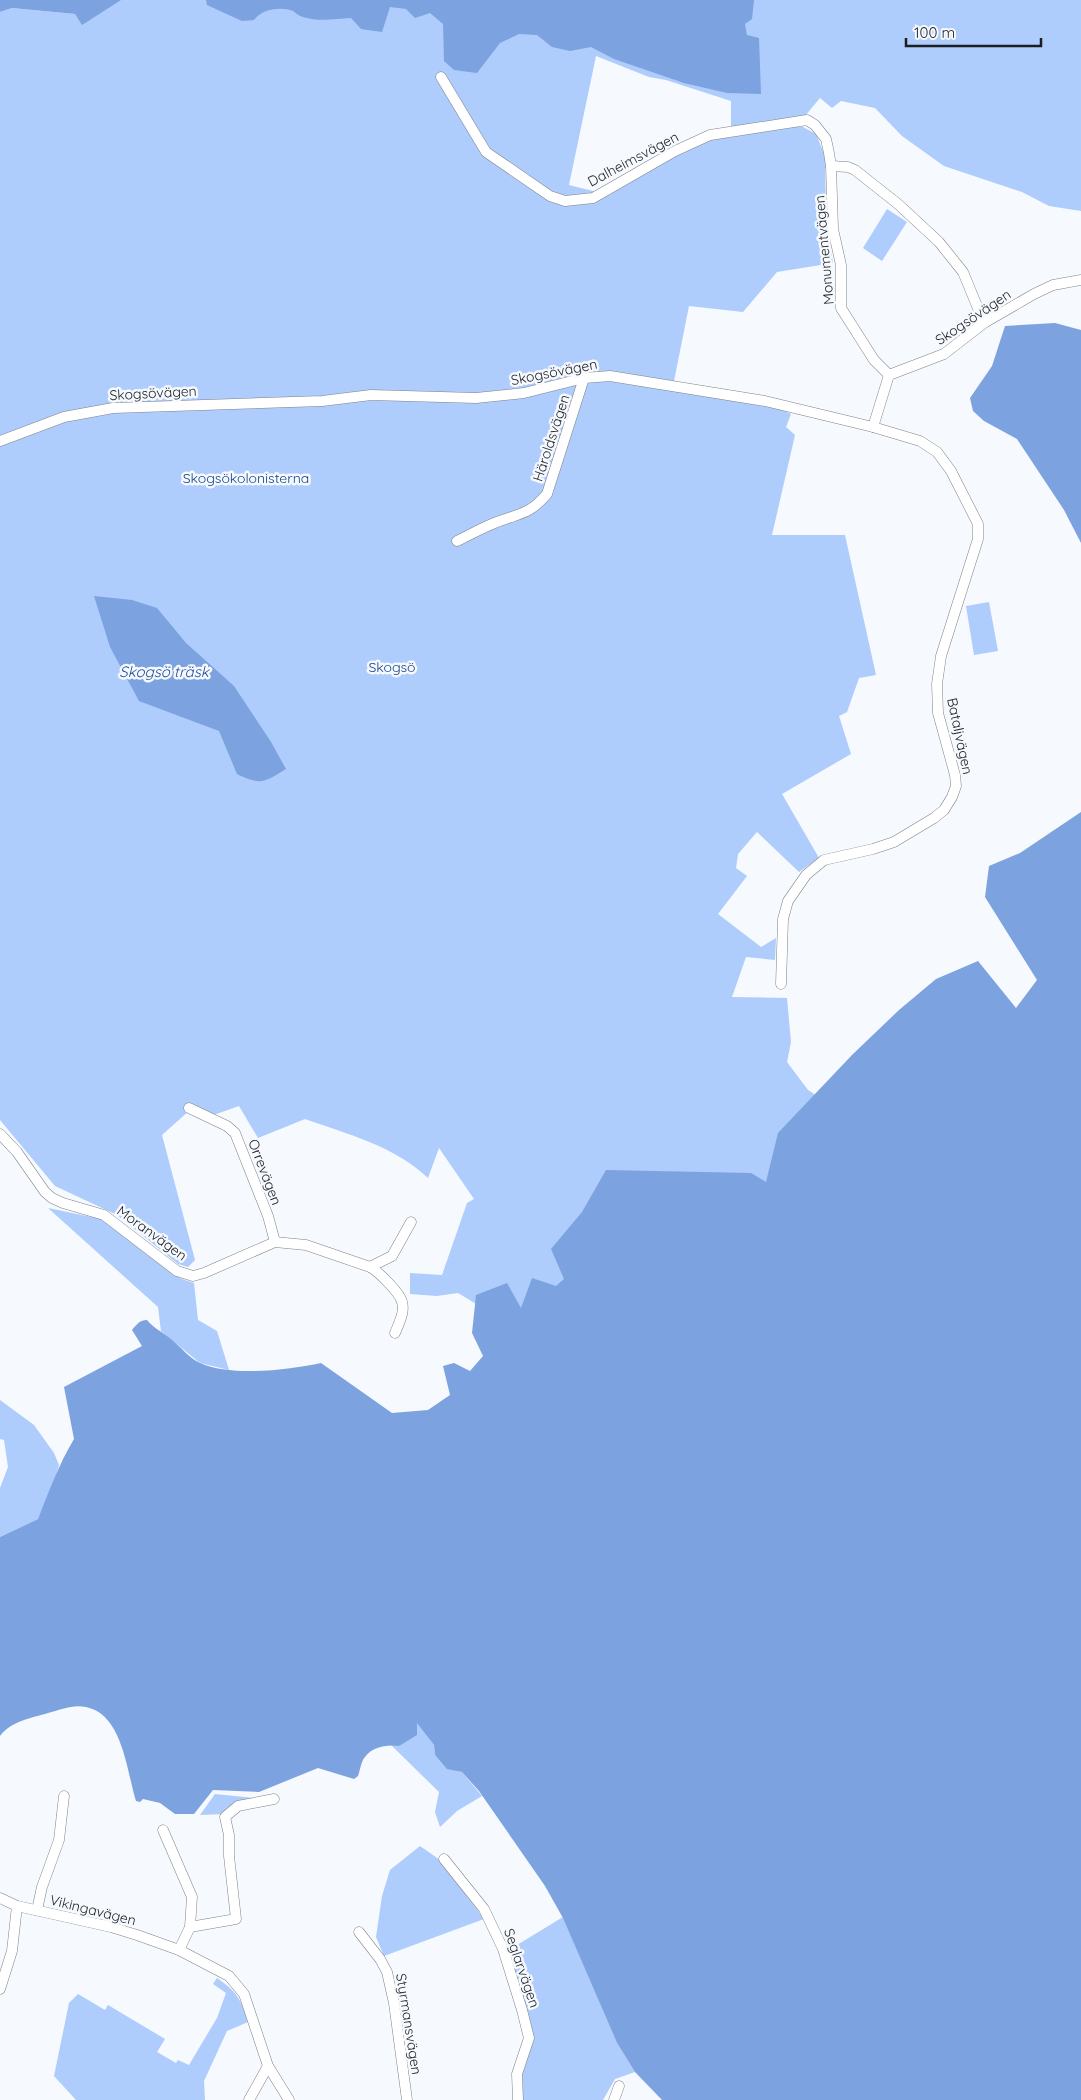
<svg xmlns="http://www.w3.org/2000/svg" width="1081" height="2100" font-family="Quicksand,sans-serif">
<rect width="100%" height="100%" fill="#f6f9fe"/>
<g fill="#aeccfc">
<path d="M79,0H1081V211L1049,206L1022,192L944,166L902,136L875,108L841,101L832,108L820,98L805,116L731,127V101L666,80L649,77L596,56L569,185L597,192L604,188L609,195L671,157L714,136L792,126L803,127L816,134L825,156L826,220L833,263L777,272L743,312L689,306L672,391L779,408L791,414L786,427L795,435L772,535H845L876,675L859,678L847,712L839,716L851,754L782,794L819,858L799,872L757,832L738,854L736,868L747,876L718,914L761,947L776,938L775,960L746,957L732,997L787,998L791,1042L787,1062L808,1090L984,1205L795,1495L458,1293L437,1296L410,1294V1273L442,1275L467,1203L474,1199L439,1148L428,1178C395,1146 347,1134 305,1119L258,1138L239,1106L205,1118L190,1110L162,1135L195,1260L188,1267L178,1264L117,1215L55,1186L0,1120V12L12,8L75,14L80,21Z"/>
<polygon points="887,209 907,222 882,261 863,248"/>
<polygon points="989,602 998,651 974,655 966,606"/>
<polygon points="48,1208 101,1219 167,1270 182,1279 194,1283 198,1320 217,1331 229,1370 200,1363 161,1331 158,1307"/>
<polygon points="0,1400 34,1425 54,1453 59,1465 55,1479 38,1519 0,1537 0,1488 8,1467 4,1440 0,1439"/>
<polygon points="417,1722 434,1745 435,1755 447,1768 462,1772 482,1796 457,1811 440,1827 435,1812 439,1792 390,1744 399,1746"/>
<polygon points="215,1794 254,1798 225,1814 200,1815"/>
<polygon points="420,1846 440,1860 484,1919 384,1956 376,1937 382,1896 390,1870"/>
<polygon points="563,1917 617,2043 635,2072 615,2079 603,2100 523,2100 522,2069 530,2051 533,2036 507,1951"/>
<path d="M217,1978C237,1992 241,1999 248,2022L227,2031L204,2081L205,2100H76L54,2076L69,2003L78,1994L105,2010L108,2005L165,2039L157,2052L176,2063L178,2060L189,2065L217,2018L226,1993L213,1984Z"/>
</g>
<g fill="#7ca2df">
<polygon points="0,0 121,0 82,25 75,14 12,8 0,12"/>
<path d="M206,0H754L752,19L745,24L747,35L759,38L761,94L727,93L684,83L614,59L591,47L570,51L552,47L537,35L519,34L500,43L477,73L454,70L444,61L443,24L430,13L415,18L406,9L390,7L382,32L361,29L351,18C335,19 318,22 303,17C299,16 296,13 293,11C281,6 261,9 254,20L242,21L207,5Z"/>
<polygon points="1055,323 1081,330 1081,543 1064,510 1017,439 984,421 973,411 970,398 992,366 1005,326"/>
<path d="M94,596L132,600L157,608L186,643L234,686L271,742L286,769C264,782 262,786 237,774L219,731L139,701L110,647Z"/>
<path d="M1081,812V2100H662L635,2072L617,2043L563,1918L545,1886L479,1791L462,1772L447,1769L435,1755L434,1745L417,1723V1735L399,1746C387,1744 372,1747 365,1757C361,1761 360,1771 358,1776L354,1779L318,1768L259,1792L213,1790L194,1814H175L160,1803L143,1799L140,1802L136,1801C127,1773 123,1714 86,1707C73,1704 60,1710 48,1713C32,1718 11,1721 0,1736V1537L38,1519C49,1491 59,1464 74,1439L64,1387L142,1346L132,1330C137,1324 140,1320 147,1320C153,1328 163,1332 171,1339C180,1346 190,1359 200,1363C231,1377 289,1370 321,1363L392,1413L428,1410L450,1395L443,1366L454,1363L470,1371L483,1356L472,1333L476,1295L507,1283L521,1308L532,1278L556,1286L564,1279L551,1249L582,1212L606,1170L751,1173L766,1182L778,1133L852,1055L899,1010L936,979L978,961L1016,1008L1037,980L985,897L989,866L1020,853Z"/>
</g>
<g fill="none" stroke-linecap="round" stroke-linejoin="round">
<g stroke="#7e828a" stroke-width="11">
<g id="minor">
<polyline points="441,77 486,152 550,196 565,201 593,198 675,151 710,135 807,120 815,125 826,139 829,153 831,166 833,229 841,265 841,308 874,360 889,375"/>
<polyline points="831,166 848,167 855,170 898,204 939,242 963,272 984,323"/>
<polyline points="0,441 64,417 113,408 322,401 371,395 476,398 524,393 584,378 610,376 765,401 873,427 889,375 944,354 984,323 1034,294 1053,285 1081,280"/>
<path d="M457,541C470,535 483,527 497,522C520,513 529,515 547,494L584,378"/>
<polyline points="781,984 783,919 788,901 806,875 824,860 873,849 894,842 934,818 944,810 952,797 956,786 955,775 938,713 937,684 941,656 978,539 978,524 951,471 937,452 920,441 873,427"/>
<polyline points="189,1108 227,1126 235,1133 268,1216 275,1242"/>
<path d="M0,1134L17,1152L45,1192L52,1198L63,1203L104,1215L177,1271L193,1276L204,1273L275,1242L306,1245L370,1267C379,1272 400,1293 402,1302C405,1312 399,1323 395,1333"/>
<polyline points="370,1267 392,1256 411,1222"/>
<polyline points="163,1830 192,1897 190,1927 179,1950"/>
<polyline points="444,1859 484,1909 503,1949 522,2010 529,2038 517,2074 518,2100"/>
<polyline points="0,1898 17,1906 111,1927 137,1935 179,1950 229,1976 244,1994 268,2066 289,2100"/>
<polyline points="37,1910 42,1887 59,1840 64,1796"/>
<polyline points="190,1927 236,1919 229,1856 229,1835 225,1817 238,1806 274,1799"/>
<polyline points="359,1932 380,1959 387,1972 394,2003 407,2100"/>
<polyline points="0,1989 12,1951 17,1906"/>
<polyline points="249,2100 268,2066"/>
<polyline points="614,2100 619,2086"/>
</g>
</g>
<use href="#minor" stroke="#fff" stroke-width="10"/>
</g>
<g text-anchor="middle" stroke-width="5" stroke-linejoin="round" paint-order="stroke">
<g font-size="14" fill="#1c1e21" stroke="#f6f9fe">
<text transform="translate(633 159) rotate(-28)" y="5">Dalheimsvägen</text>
<text transform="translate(824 250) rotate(-95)" y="5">Monumentvägen</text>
<text transform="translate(973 317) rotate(-34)" y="5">Skogsövägen</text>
<text transform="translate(554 372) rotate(-11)" y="5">Skogsövägen</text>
<text transform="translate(153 393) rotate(-3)" y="5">Skogsövägen</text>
<text transform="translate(551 438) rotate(-72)" y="5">Häroldsvägen</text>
<text transform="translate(960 736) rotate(78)" y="5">Bataljvägen</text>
<text transform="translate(265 1172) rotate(69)" y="5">Orrevägen</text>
<text transform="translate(152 1233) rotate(36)" y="5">Moranvägen</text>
<text transform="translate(93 1910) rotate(14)" y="5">Vikingavägen</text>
<text transform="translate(522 1968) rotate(71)" y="5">Seglarvägen</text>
<text transform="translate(409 2024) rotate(81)" y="5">Styrmansvägen</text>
</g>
<g font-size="14" fill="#134088" stroke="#f6f9fe">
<text x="246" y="483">Skogsökolonisterna</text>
<text x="392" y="672">Skogsö</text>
</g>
<g font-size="15" font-style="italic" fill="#23519a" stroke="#f6f9fe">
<text x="164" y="677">Skogsö träsk</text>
</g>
</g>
<path d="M906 38v8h135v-8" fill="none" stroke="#1c1e21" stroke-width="2.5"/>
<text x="914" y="38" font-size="15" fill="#1c1e21" stroke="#f6f9fe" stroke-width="4" paint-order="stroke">100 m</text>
</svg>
